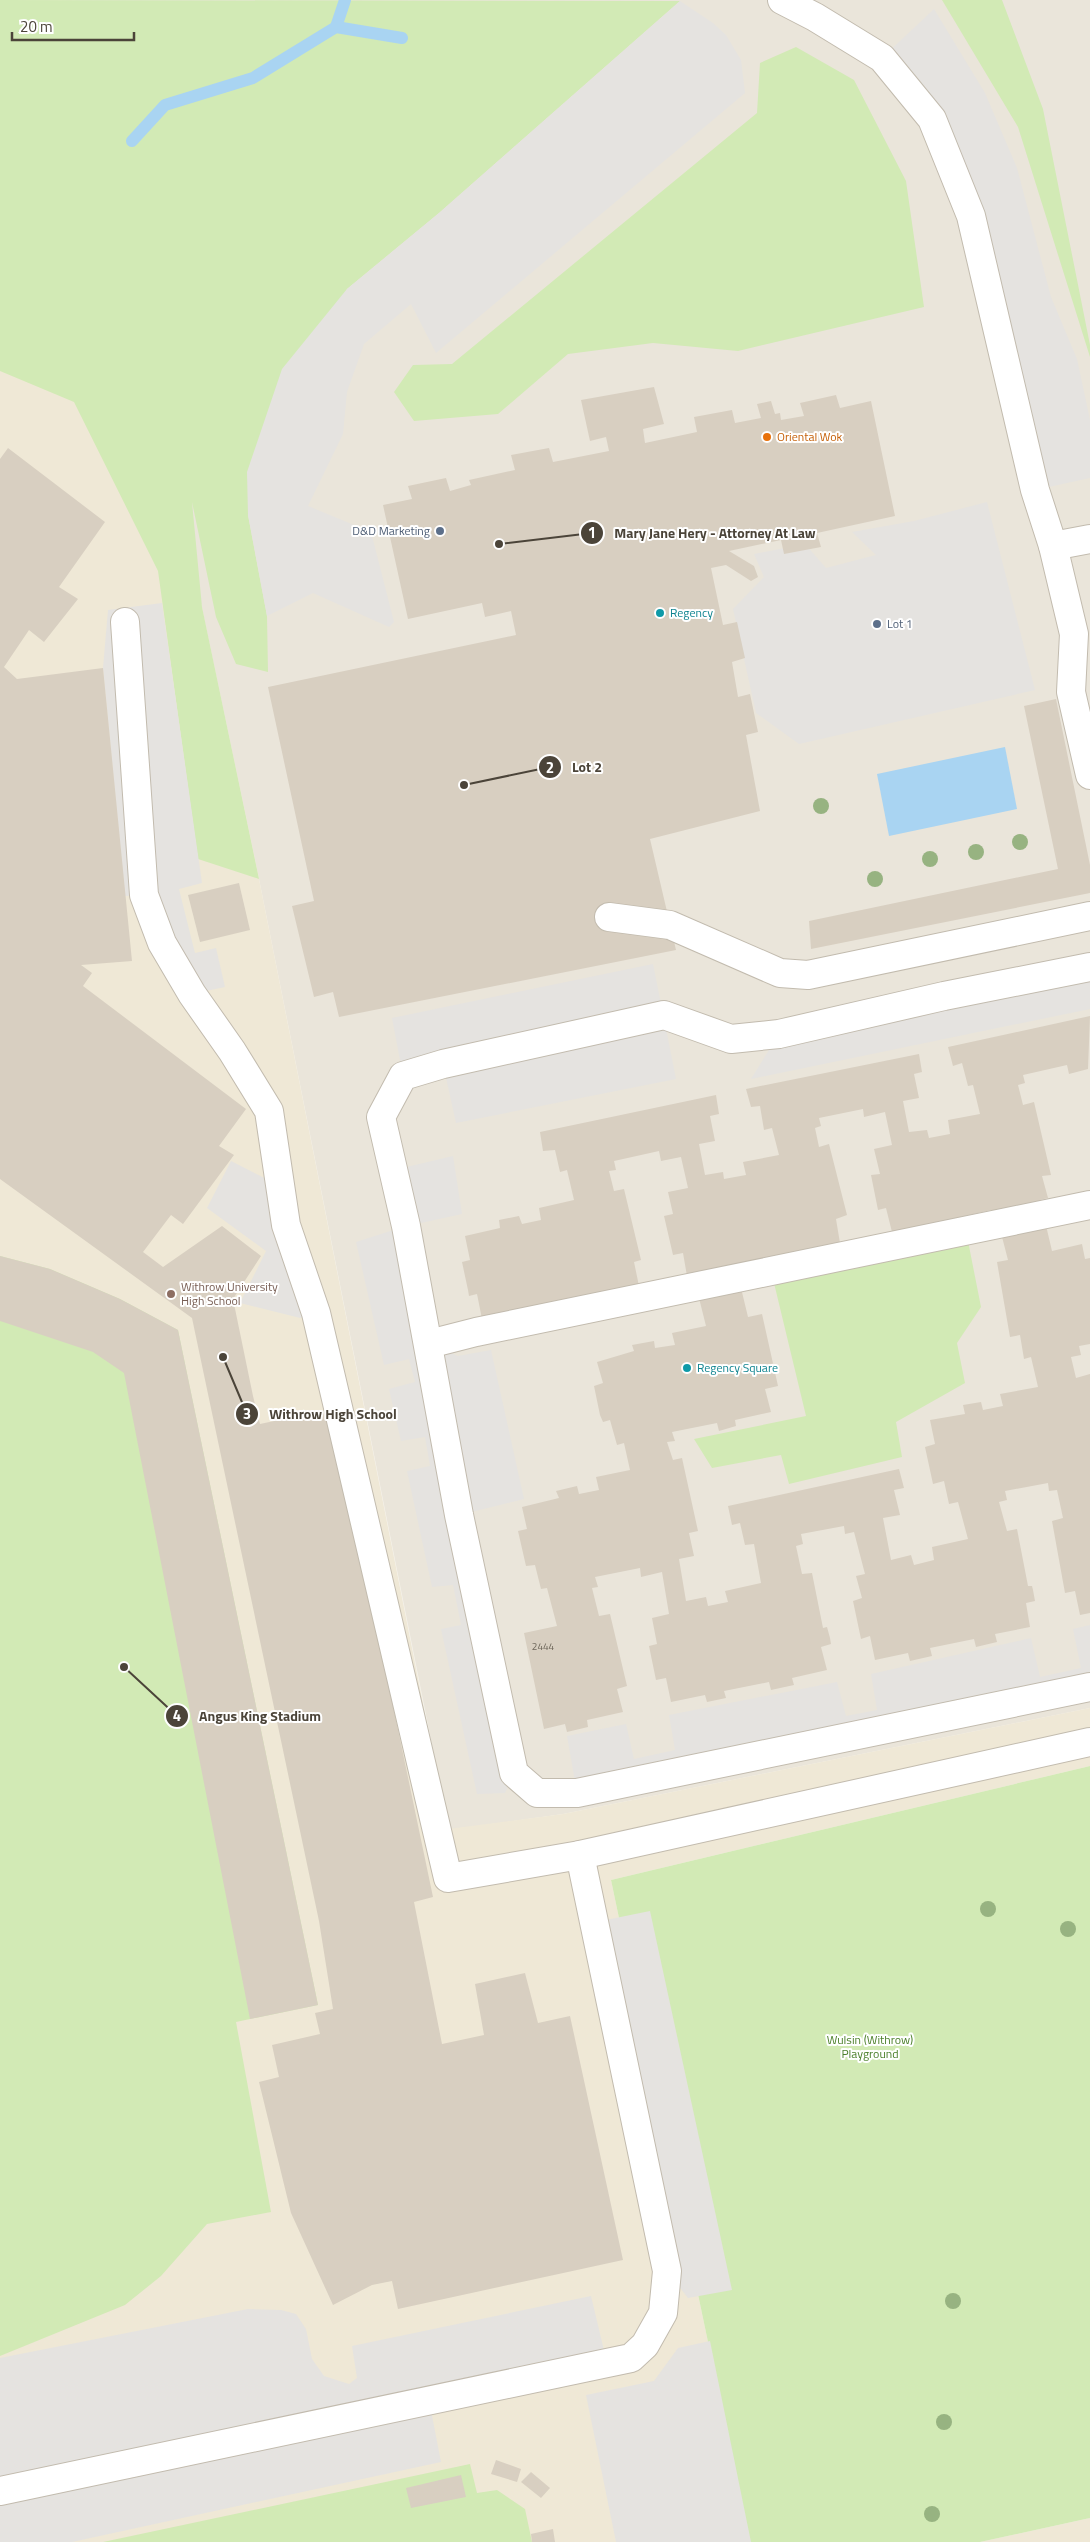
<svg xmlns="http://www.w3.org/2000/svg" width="1090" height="2542" font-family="'Titillium Web',sans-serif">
<rect width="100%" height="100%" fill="#f6f3ec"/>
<polygon fill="#eae5da" points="74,0 1090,0 1090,1708 563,1814 449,1830 259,879"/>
<g fill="#efe8d6">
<polygon points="0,0 74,0 259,879 448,1829 563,1814 1090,1708 1090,1766 611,1880 750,2542 0,2542"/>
<polygon points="1090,2518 1090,2542 980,2542"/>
</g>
<g fill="#d2eab5">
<polygon points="0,0 680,1 439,213 347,289 248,515 267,616 268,672 236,664 216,617 192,502 202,607 259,879 198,859 158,571 74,402 0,371"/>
<polygon points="942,0 1002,0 1043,109 1090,345 1090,357 1018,127"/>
<polygon points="796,47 854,80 906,181 924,307 738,351 653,343 568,354 498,414 414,421 394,392 413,365 452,364 757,113 760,63"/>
<polygon points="968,1241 981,1307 957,1343 965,1383 896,1422 902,1457 789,1484 781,1455 712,1468 694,1439 806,1416 774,1283"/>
<polygon points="0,1256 50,1269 120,1299 178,1330 318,2005 236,2022 271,2212 207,2224 161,2276 125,2305 0,2356"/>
<polygon points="1090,1766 1090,2518 980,2542 750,2542 611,1880"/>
<polygon points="470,2464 477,2493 497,2490 525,2509 532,2542 103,2542"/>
</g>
<g fill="#e5e3e0">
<polygon points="680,1 713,23 726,35 741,60 745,93 436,353 411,304 364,344 347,392 343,434 308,506 371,532 394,622 389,627 313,593 267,616 248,515 247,472 282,369 347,289 439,213"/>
<polygon points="934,9 985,93 1017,168 1051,297 1077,359 1090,420 1090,478 1035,490 971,216 882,58"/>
<polygon points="987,502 1035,690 799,744 756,713 733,609 764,577 754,554 805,544 826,568 876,555 852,532 914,521"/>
<polygon points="162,603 202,883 179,889 195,953 216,948 225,987 192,994 144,895 125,896 103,668 108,610"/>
<polygon points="653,964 676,1079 456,1123 443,1064 403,1076 392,1018"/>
<polygon points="1090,967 1090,1009 751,1079 779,1034"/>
<polygon points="453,1156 462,1214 407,1226 429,1344 458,1356 491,1350 524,1499 459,1515 514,1773 505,1793 477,1794 441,1629 461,1625 453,1585 432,1587 407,1471 430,1466 425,1437 401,1441 389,1389 415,1382 409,1359 384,1365 356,1242 406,1226 394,1170"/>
<polygon points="231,1161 280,1186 316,1313 300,1318 240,1303 266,1251 207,1208"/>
<polygon points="1090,1625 1090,1687 577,1793 567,1736 626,1724 634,1759 675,1750 669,1715 837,1682 846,1716 877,1710 871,1674 1031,1638 1040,1677 1081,1668 1073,1629"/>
<polygon points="650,1911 732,2290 688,2298 667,2271 596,1922"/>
<polygon points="591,2296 607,2363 429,2400 441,2462 72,2542 0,2542 0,2358 248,2309 281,2310 296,2314 306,2329 312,2359 324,2376 349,2384 357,2378 352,2346"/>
<polygon points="710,2341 751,2542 616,2542 586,2395 654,2381 678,2348"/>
</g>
<polygon fill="#a9d4f2" points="1005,747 1017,809 889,836 877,774"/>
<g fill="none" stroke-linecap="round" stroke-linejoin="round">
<g stroke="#a9d4f2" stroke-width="12">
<polyline points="336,27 402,38"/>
<polyline points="132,141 165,105 253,78 336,27 345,0"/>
</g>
</g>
<g fill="#d8cfc1" fill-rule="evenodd">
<polygon points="654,387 664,424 643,429 645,443 697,432 694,417 732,410 735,423 761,418 757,404 771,401 775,414 780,413 781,420 804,416 800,403 836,395 840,408 871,401 895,516 817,533 821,547 784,554 781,540 729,551 754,566 758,577 751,581 726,565 711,568 723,625 737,622 745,658 732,662 738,697 750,694 758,732 746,735 760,811 650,839 676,950 339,1017 333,992 314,997 292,906 314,901 268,687 516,635 511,611 485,617 482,603 408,619 383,505 412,499 408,486 446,478 450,491 471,485 469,480 515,470 511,455 549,448 553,462 609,451 606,437 590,441 581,400"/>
<polygon points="8,448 105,522 59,587 78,599 44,642 29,630 4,667 17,679 103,668 132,961 81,965 92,973 83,986 246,1109 219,1146 234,1155 183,1224 171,1215 143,1252 163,1267 222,1226 261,1256 233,1299 253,1396 260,1424 331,1409 433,1897 414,1902 442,2044 484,2035 475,1984 525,1973 538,2023 570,2016 623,2260 398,2309 392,2281 372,2285 333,2305 291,2213 259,2082 279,2077 272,2045 320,2034 315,2013 333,2009 319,1921 192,1318 0,1179 0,459"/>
<polygon points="1056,699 1090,865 1090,893 811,949 809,921 1058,869 1024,706"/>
<polygon points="239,883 250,930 200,942 188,895"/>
<path d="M1090,1016L1088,1069L1069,1074L1067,1065L1023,1075L1025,1083L1018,1085L1023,1105L1034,1102L1051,1175L1042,1176L1048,1198L1040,1200L1052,1251L1082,1244L1085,1259L1090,1258V1344L1079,1346L1081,1355L1071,1357L1076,1378L1090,1374V1613L1080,1615L1075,1591L1065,1593L1052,1521L1063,1518L1057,1490L1049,1491L1048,1483L1005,1491L1007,1500L999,1502L1007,1531L1017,1529L1028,1586H1032L1033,1590L1035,1601L1026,1603L1030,1627L995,1634L997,1642L976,1647L974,1639L930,1648L932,1656L910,1661L908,1653L875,1660L870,1636L861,1639L853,1601L862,1598L856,1576L865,1574L854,1532L845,1534L844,1526L801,1534L803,1544L796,1546L802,1574L812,1573L823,1628L827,1627L830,1638L831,1644L821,1647L827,1670L792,1678L794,1685L771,1690L769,1682L724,1691L726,1698L707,1702L705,1695L671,1702L666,1678L656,1680L649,1646L657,1644L652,1618L669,1614L662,1572L641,1577L640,1568L595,1577L598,1587L592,1588L599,1616L610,1614L627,1686L617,1689L623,1712L587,1720L588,1727L567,1732L565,1724L544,1729L524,1633L557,1626L547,1588L541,1589L535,1565L526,1566L518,1531L527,1529L522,1507L559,1498L556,1491L577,1486L579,1494L599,1490L596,1477L630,1470L624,1443L617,1445L610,1420L603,1422L600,1415L594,1386L603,1383L597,1362L634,1351L632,1345L654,1341L655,1348L675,1345L672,1333L706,1326L699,1298L687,1276L683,1253L673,1255L664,1216L673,1214L668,1192L688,1188L681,1157L661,1161L659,1151L614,1161L616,1170L609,1171L614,1191L624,1189L641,1260L634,1262L639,1286L482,1319L477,1294L469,1296L468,1290L462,1262L470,1260L465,1236L500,1228L499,1220L519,1216L522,1224L541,1220L539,1208L574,1200L567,1170L560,1172L555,1150L543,1151L540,1132L716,1095L719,1114L710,1116L715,1141L699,1144L705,1175L723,1172L724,1179L746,1175L743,1162L779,1155L772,1128L764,1130L760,1106L751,1107L746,1089L919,1054L922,1072L914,1074L919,1098L903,1101L909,1132L927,1130L929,1138L950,1134L948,1120L980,1114L973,1085L968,1086L962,1063L953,1066L948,1047ZM863,1109L864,1117L885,1112L892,1145L874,1149L880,1174L871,1175L878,1210L886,1208L892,1232L927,1224L929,1232L949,1228L948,1220L991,1210L993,1220L1001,1233L1008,1260L997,1262L1010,1337L1020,1335L1024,1359L1031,1357L1038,1387L1000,1394L1003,1406L983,1410L981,1402L963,1405L965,1414L930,1420L935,1444L925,1447L933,1484L944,1481L949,1504L958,1502L968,1539L932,1547L934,1560L914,1565L911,1555L891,1560L883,1518L900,1515L894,1490L904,1488L899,1469L728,1506L732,1525L740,1523L745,1545L754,1544L761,1583L725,1591L728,1602L708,1606L706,1597L686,1601L679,1559L694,1556L689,1533L698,1531L682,1458L673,1460L667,1442L675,1441L672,1432L717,1423L719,1431L736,1426L735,1420L771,1412L765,1389L778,1386L762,1314L748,1317L741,1288L840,1243L836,1219L847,1215L829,1144L819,1147L815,1128L821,1126L819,1118Z"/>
<polygon points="0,1256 50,1269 120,1299 178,1330 318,2005 250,2019 124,1373 93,1352 0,1321"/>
<polygon points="496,2460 521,2469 517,2482 491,2474"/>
<polygon points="531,2472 550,2488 541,2498 521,2482"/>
<polygon points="461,2475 466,2497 411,2508 406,2488"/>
<polygon points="553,2529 555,2542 532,2542 531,2534"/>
</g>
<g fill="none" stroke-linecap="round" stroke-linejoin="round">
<g stroke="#c2bbae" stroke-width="30">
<g id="minor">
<polyline points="782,0 815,17 882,58 932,119 971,216 1035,490 1053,546 1074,634 1071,692 1090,775"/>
<polyline points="1053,546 1090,539"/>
<polyline points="125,622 144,895 162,943 192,994 232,1051 269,1111 286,1225 316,1313 448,1878 580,1855 1090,1742"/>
<polyline points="609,917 670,925 780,973 808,975 1090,916"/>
<polyline points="1090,967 944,996 779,1034 731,1039 664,1015 443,1064 403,1076 381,1117 406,1226 459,1515 514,1773 537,1793 577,1793 1090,1687"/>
<polyline points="429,1344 476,1332 1090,1205"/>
<polyline points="0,2491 607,2363 631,2358 645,2345 663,2313 667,2271 580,1855"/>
</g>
</g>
<use href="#minor" stroke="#fff" stroke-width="28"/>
</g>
<g fill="#97b381">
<circle cx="821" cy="806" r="8"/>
<circle cx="1020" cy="842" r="8"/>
<circle cx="976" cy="852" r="8"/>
<circle cx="930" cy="859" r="8"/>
<circle cx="875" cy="879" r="8"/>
<circle cx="988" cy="1909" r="8"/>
<circle cx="1068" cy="1929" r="8"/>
<circle cx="953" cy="2301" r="8"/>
<circle cx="944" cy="2422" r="8"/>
<circle cx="932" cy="2514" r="8"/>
</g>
<circle fill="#e8710a" stroke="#fff" stroke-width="2" cx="767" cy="437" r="5"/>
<g fill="#5c6f8a" stroke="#fff" stroke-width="2">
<circle cx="440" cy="531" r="5"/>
<circle cx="877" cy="624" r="5"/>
</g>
<g fill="#0f9aa8" stroke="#fff" stroke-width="2">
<circle cx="660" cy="613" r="5"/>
<circle cx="687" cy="1368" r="5"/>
</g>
<circle fill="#8d6e63" stroke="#fff" stroke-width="2" cx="171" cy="1294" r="5"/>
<g text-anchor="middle" stroke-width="4" stroke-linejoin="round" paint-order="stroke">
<g font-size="10" fill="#6e675b">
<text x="543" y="1650">2444</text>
</g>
<g font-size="12" fill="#c56008" stroke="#fff" text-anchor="start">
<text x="777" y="441">Oriental Wok</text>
</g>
<g font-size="12" fill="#4e5e75" stroke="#fff" text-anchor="end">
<text x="430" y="535">D&amp;D Marketing</text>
<text x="887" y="628" text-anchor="start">Lot 1</text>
</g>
<g font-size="12" fill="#0d838f" stroke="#fff" text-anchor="start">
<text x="670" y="617">Regency</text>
<text x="697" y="1372">Regency Square</text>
</g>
<g font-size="12" fill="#785e54" stroke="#fff" text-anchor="start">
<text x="181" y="1291">Withrow University<tspan x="181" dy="14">High School</tspan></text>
</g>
<g font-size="12" fill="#4a7f2a" stroke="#fff">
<text x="870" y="2044">Wulsin (Withrow)<tspan x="870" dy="14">Playground</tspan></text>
</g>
</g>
<path fill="none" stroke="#4b4439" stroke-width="2" d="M499 544L592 533M464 785L550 767M223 1357L247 1414M124 1667L177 1716"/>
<g fill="#4b4439" stroke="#fff" stroke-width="2">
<circle cx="499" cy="544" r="5"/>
<circle cx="464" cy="785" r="5"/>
<circle cx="223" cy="1357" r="5"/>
<circle cx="124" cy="1667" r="5"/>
<circle cx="592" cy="533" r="12"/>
<circle cx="550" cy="767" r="12"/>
<circle cx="247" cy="1414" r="12"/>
<circle cx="177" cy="1716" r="12"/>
</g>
<g font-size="15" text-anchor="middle" font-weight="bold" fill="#fff">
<text x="592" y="538">1</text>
<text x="550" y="773">2</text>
<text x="247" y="1419">3</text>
<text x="177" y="1721">4</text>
</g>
<g font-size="14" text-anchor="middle" font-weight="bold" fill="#4b4439" stroke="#fff" stroke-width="4" stroke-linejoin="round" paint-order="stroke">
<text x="715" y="538">Mary Jane Hery - Attorney At Law</text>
<text x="587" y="772">Lot 2</text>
<text x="333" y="1419">Withrow High School</text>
<text x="260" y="1721">Angus King Stadium</text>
</g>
<path d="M12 32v8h122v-8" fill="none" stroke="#4b4439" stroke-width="2.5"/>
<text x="20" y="32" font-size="15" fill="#4b4439" stroke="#ffffff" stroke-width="4" paint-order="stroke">20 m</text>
</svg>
